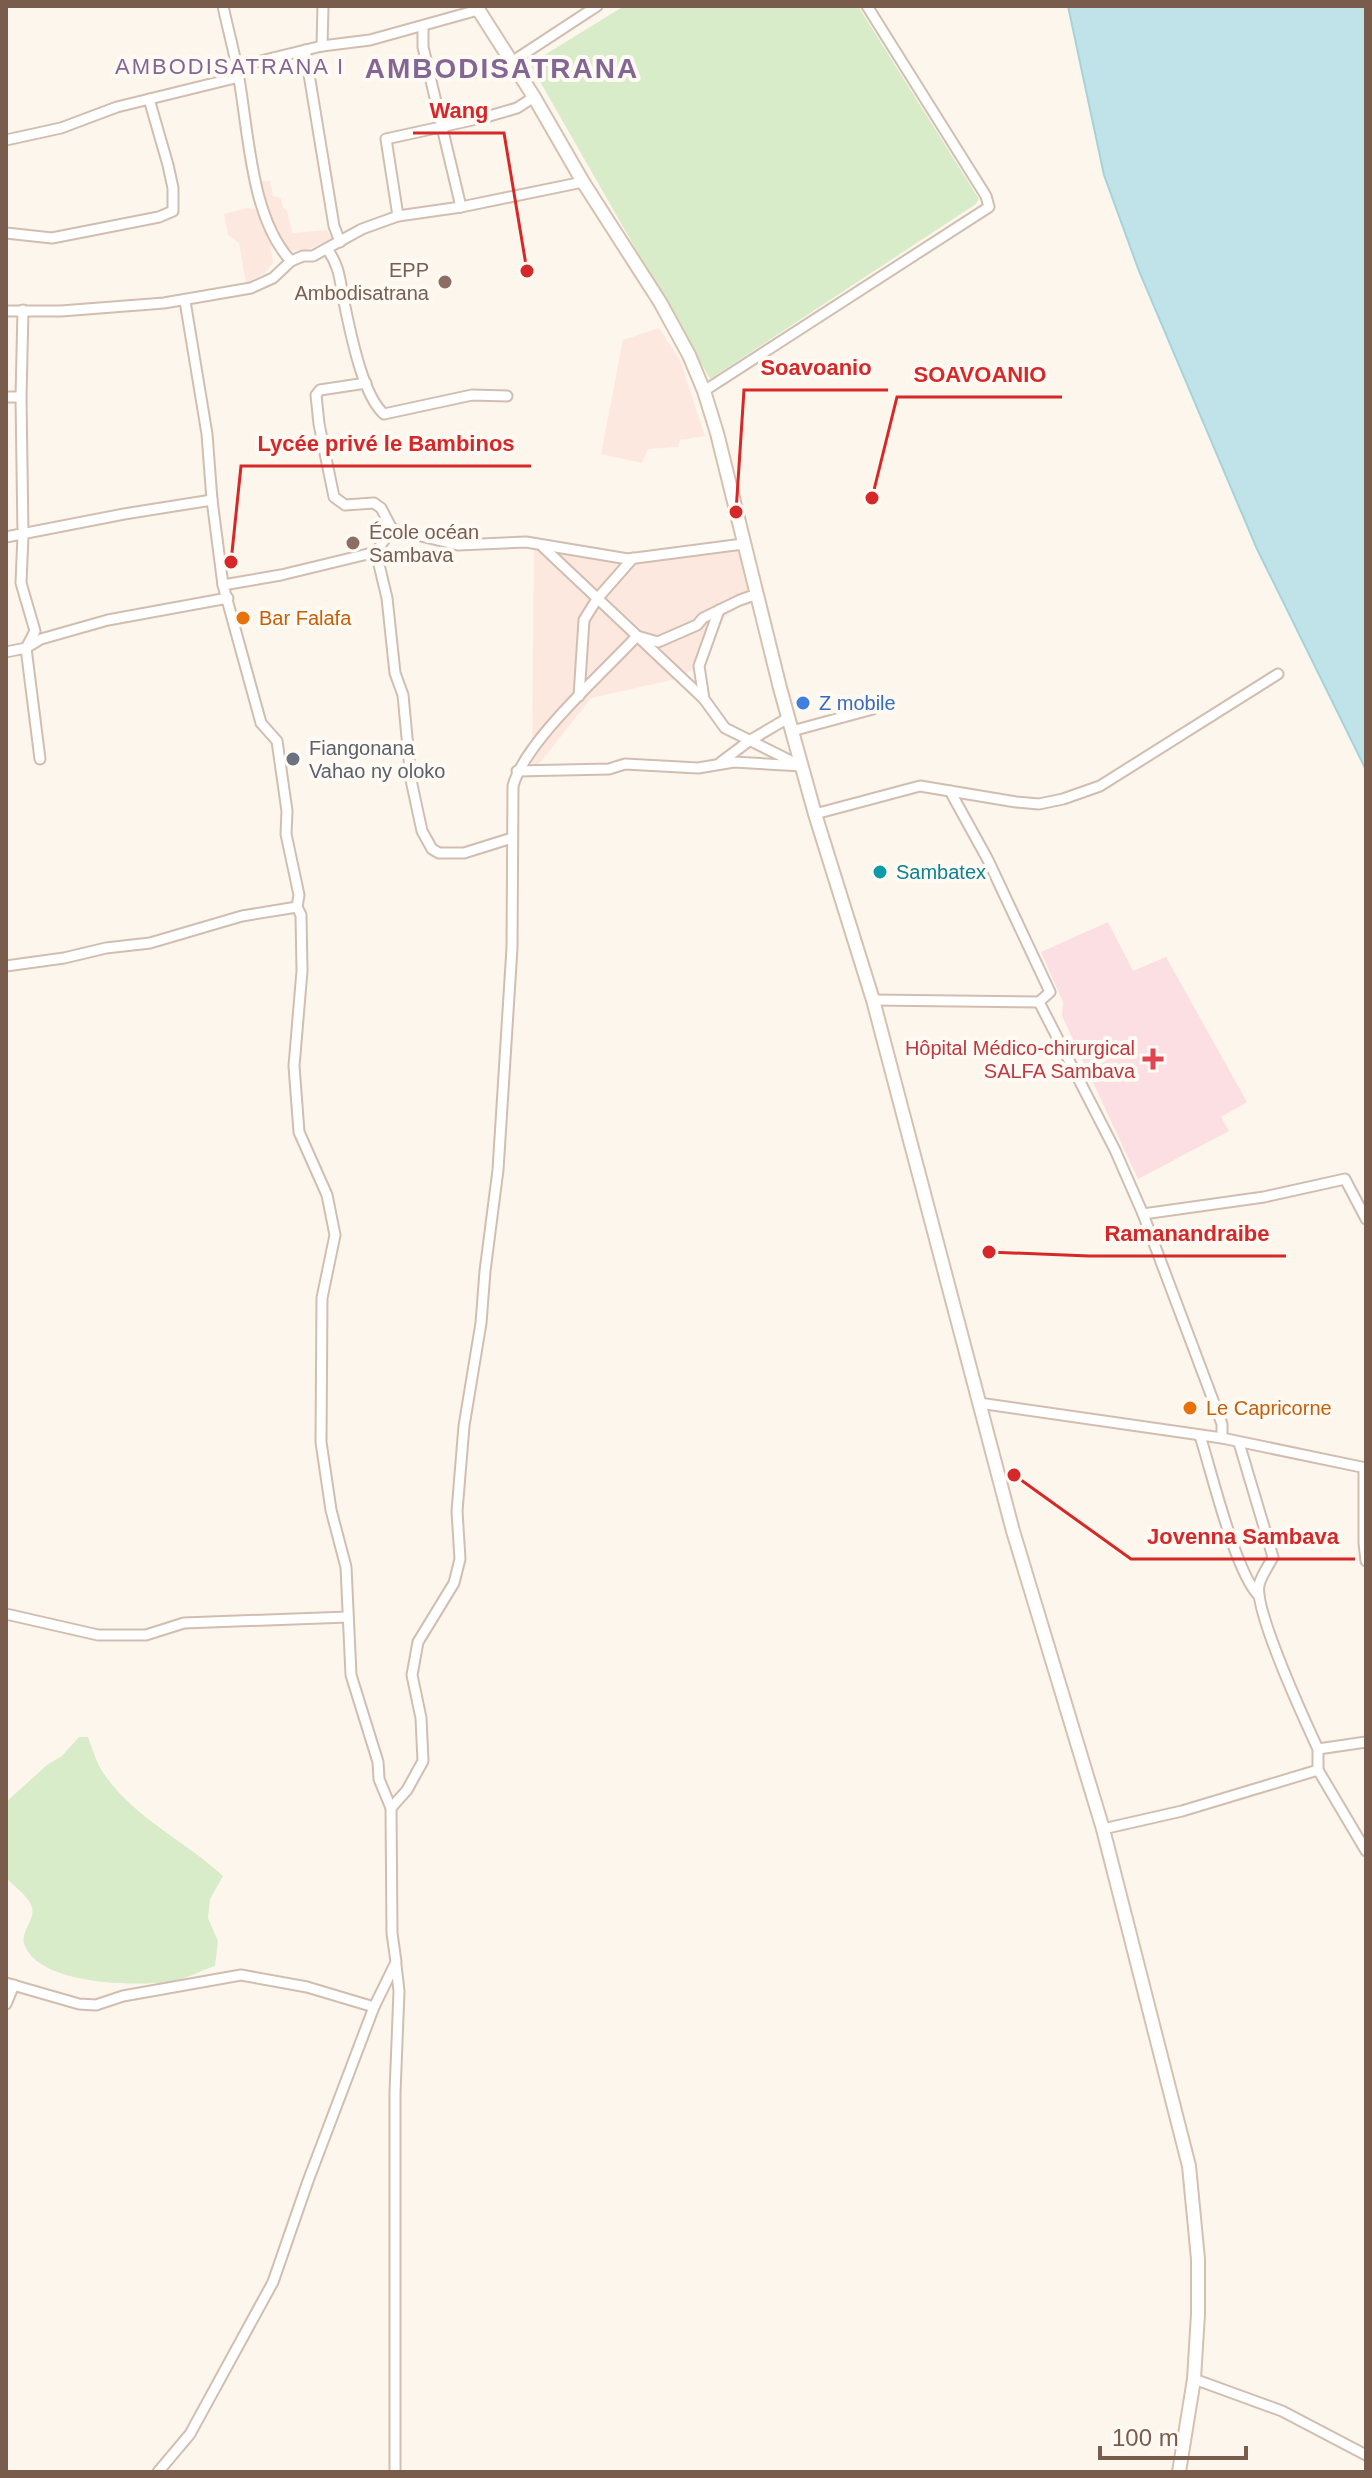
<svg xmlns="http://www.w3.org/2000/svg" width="1372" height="2478" font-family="Helvetica,sans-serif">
<rect width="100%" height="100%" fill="#fdf6ec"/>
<g fill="#fde8e0">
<polygon points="259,181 270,181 273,196 281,198 283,208 287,210 292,233 326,230 332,239 308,249 289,251 276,240"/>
<polygon points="247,208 256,209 270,242 273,263 265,273 246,283 239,243 228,235 224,214"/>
<polygon points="659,328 680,360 705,436 680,440 678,447 648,449 642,463 601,454 623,340"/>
<polygon points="738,539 755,602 739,606 724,618 703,665 672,680 591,698 532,773 534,541 638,555"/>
</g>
<polygon fill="#fbdfe3" points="1108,922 1133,971 1166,957 1247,1102 1221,1117 1229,1131 1138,1179 1062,1016 1063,1002 1041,952"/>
<g fill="#d8ecc9">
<polygon points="624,6 858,6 979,199 976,204 710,379 530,64"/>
<path d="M79,1737H88C92,1748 96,1761 102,1771C132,1817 184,1840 223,1876L210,1899L208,1918L218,1941L215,1966C200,1971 184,1980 168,1982C133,1986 42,1985 25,1946C18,1932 38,1919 31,1905C27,1895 14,1886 6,1878V1802L47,1765L62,1756Z"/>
</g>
<polygon fill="#bfe3e8" stroke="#a5d3da" stroke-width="2" points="1068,6 1366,6 1366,770 1257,549 1139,271 1104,175"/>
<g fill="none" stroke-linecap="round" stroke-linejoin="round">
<g stroke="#d1beb0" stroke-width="13">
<g id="street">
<path d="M223,6C228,30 235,54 239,79C249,135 251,218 291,261"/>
<polyline points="423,26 423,47 461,207"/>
<polyline points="322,46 323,6"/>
<polyline points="305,50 334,226 340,242"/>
<polyline points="510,63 597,6"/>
<polyline points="236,67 322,46 370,40 478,10"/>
<polyline points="6,140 61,128 117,107 239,77"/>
<polyline points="398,216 386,139 486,117 517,108 534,97"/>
<polyline points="6,233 52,238 159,217 173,211 173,188 168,165 149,99"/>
<path d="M327,249C340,266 340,282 344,302C350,330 362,395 384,414L472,395L507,396"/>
<polyline points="6,311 61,311 164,303 251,288 273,278 291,261 303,256 313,256 362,229 398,216 461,207 583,182"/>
<polyline points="366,383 320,390 316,395 319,424 334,497 345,505 374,503 381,508 392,529"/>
<polyline points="704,391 989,207 986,196 867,6"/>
<polyline points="6,397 21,397 23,535 21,583 35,631 26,648 40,759"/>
<polyline points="21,397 23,310"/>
<polyline points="6,537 124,514 212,500"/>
<polyline points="543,547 704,699"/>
<polyline points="376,552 387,598 395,673 403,695 411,780 422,831 432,849 439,853 464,853 512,838"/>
<polyline points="223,585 281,575 376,552 392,529 458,545 526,542 628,559 743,544"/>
<polyline points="719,610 699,666 704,699 725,728 795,763"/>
<polyline points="6,652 26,648 41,639 108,620 228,598"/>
<polyline points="579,696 584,620 597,599 633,558"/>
<polyline points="792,731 873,709"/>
<polyline points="721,762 749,741 788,718"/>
<polyline points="517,771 609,769 625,764 698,768 734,762 802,766"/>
<polyline points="950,791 988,860 1050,992 1039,1002"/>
<polyline points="815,814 920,786 1016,802 1039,804 1063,799 1100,786 1278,674"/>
<polyline points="6,966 64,958 106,948 150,943 242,916 297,907"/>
<polyline points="873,1000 1039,1002 1115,1150 1143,1214 1222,1424 1222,1438"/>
<polyline points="1143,1214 1264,1197 1345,1179 1366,1219"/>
<polyline points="979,1403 1222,1438 1366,1468"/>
<path d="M1200,1436C1212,1473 1235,1572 1259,1596"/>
<path d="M1239,1443L1273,1557C1269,1565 1261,1576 1259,1585C1254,1610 1305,1721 1318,1749V1770L1366,1851"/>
<polyline points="1364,1468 1364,1543 1366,1561"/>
<polyline points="6,1614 98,1635 146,1635 184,1623 348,1617"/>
<polyline points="1318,1749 1366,1742"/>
<path d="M391,1808L407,1790L423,1761L421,1718L412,1675L418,1642L454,1583L460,1559L457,1511L464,1426L481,1323L485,1271L498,1170L512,948L513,786C525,741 603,673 637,636L658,642L697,625L703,618L740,600L757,594"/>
<polyline points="1103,1829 1182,1811 1318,1770"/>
<polyline points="6,1983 79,2004 96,2005 123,1996 241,1975 307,1987 374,2007"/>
<polyline points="6,2004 14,1985"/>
<polyline points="1194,2379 1282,2411 1366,2455"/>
<polyline points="158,2472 190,2434 273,2282 308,2181 374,2007 396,1962 392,1933 391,1808 379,1779 378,1762 351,1675 346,1567 331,1510 321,1442 322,1298 335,1235 327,1195 299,1132 294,1066 302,971 301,915 297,907 299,895 286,834 287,811 277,741 261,723 223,585 212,500 207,434 185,301"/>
<polyline points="395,2472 395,2093 399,1991 396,1965"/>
</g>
</g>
<g stroke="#d6c0b0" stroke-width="16">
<polyline id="secondary" points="476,6 534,97 583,182 660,302 689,355 704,391 717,433 780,688 815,814 873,1000 1013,1531 1103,1829 1189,2166 1198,2259 1198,2314 1194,2379 1179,2472"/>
</g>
<use href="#street" stroke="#fff" stroke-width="9"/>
<use href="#secondary" stroke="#fff" stroke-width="12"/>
</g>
<g fill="#8d6e63" stroke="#fffaf3" stroke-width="3">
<circle cx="445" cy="282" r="8"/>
<circle cx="353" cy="543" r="8"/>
</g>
<g fill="#e8710a" stroke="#fffaf3" stroke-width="3">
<circle cx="243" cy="618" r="8"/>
<circle cx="1190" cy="1408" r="8"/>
</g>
<circle fill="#3f7fe0" stroke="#fffaf3" stroke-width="3" cx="803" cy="703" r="8"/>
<circle fill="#6b7280" stroke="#fffaf3" stroke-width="3" cx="293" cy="759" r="8"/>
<circle fill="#0f9aa8" stroke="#fffaf3" stroke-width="3" cx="880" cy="872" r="8"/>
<path fill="#e0444e" stroke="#fffaf3" stroke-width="3" d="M1149 1047h8v8h8v8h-8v8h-8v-8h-8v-8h8z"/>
<g text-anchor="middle" stroke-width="8" stroke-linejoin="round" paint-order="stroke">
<g font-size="20" fill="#785e54" stroke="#fffaf3" text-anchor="end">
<text x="429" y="277">EPP<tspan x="429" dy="23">Ambodisatrana</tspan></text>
<text x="369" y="539" text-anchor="start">École océan<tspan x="369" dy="23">Sambava</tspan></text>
</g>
<g font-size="20" fill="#c56008" stroke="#fffaf3" text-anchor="start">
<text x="259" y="625">Bar Falafa</text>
<text x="1206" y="1415">Le Capricorne</text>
</g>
<g font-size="20" fill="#366cbe" stroke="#fffaf3" text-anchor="start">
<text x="819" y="710">Z mobile</text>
</g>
<g font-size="20" fill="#5b616d" stroke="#fffaf3" text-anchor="start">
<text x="309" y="755">Fiangonana<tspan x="309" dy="23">Vahao ny oloko</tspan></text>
</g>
<g font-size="20" fill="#0d838f" stroke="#fffaf3" text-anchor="start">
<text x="896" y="879">Sambatex</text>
</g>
<g font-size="20" fill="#be3a42" stroke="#fffaf3" text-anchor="end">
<text x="1135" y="1055">Hôpital Médico-chirurgical<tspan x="1135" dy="23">SALFA Sambava</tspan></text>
</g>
<g font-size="22" letter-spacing="2" fill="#846695" stroke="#fffaf3">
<text x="230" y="74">AMBODISATRANA I</text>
</g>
<g font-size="28" font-weight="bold" letter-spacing="2" fill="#846695" stroke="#fffaf3">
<text x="502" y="78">AMBODISATRANA</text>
</g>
</g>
<path fill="none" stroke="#d62828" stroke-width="3" d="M527 271L504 133H413M736 512L744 390H888M872 498L897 397H1062M231 562L241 466H531M989 1252L1089 1256H1286M1014 1475L1131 1559H1355"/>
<g fill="#d62828" stroke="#fffaf3" stroke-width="3">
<circle cx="527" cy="271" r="8"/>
<circle cx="736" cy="512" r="8"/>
<circle cx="872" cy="498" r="8"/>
<circle cx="231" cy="562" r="8"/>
<circle cx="989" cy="1252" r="8"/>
<circle cx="1014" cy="1475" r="8"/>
</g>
<g font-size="22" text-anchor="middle" font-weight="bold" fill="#d62828" stroke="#fffaf3" stroke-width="8" stroke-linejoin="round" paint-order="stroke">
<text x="459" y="118">Wang</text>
<text x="816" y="375">Soavoanio</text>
<text x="980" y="382">SOAVOANIO</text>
<text x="386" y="451">Lycée privé le Bambinos</text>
<text x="1187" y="1241">Ramanandraibe</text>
<text x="1243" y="1544">Jovenna Sambava</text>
</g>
<rect width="1372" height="2478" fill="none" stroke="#7a5c4d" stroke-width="16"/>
<path d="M1100 2446v12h146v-12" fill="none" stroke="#7a5c4d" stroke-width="4"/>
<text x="1112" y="2446" font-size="24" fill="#7a5c4d" stroke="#fffaf3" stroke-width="6" paint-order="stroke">100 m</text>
</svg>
